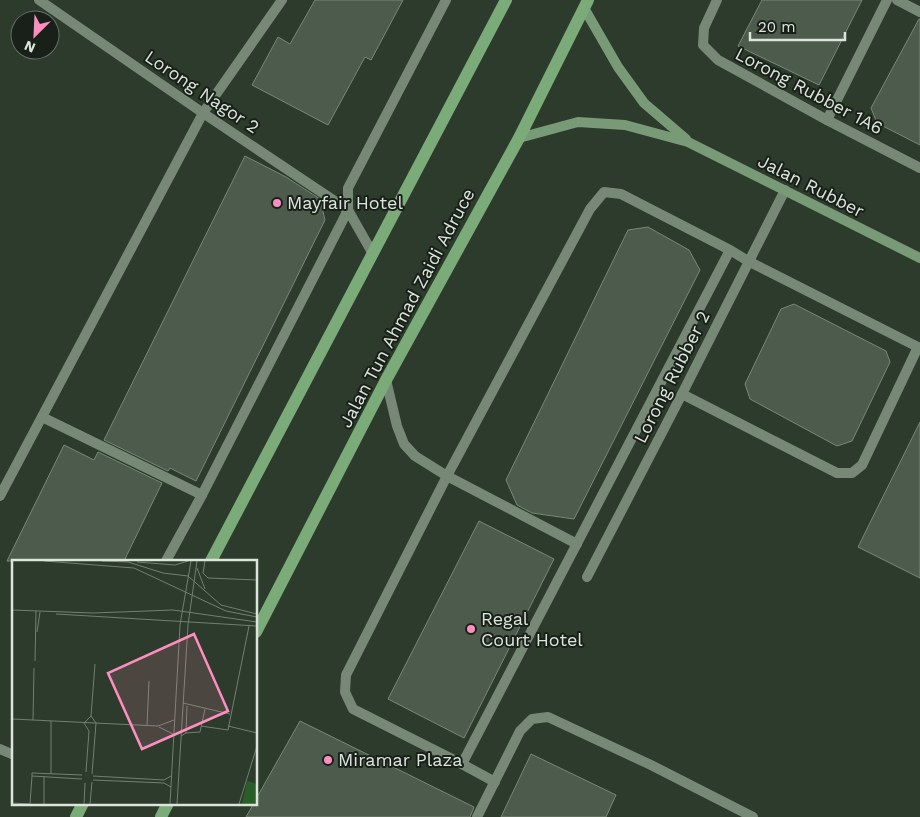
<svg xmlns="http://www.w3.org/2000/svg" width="920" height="817" font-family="'Work Sans',sans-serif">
<rect width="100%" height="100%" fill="#2c3b2b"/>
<g fill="#4c5b4b" stroke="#788977">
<polygon points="315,0 403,0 371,60 365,57 328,125 252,85 278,37 290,44"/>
<polygon points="762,0 862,0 819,85 738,46"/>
<polygon points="919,19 920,19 920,145 877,123 871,108"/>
<polygon points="245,156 286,177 320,199 325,220 196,481 170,468 168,471 104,440"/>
<polygon points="648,227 689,250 700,270 574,519 532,513 517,505 506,480 628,230"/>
<polygon points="794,304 886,351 890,362 852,441 837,446 750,399 745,384 781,309"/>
<polygon points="920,422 920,578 858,547"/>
<polygon points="64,445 94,460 98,452 162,483 124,561 7,561"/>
<polygon points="479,521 554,559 464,738 388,699"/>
<polygon points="300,721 474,807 470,817 246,817 254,803 256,803 256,799"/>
<polygon points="531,754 616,795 606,817 501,817"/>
</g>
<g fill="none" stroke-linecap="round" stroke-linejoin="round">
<g stroke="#778876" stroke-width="10">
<polyline points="717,0 704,28 703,45 718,60 827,120 920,168"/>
<polyline points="897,0 920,12"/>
<polyline points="827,120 887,0"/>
<polyline points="730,250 462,764 353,709 345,692 346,675 447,476 590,209 604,192 621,194 730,250 748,261 920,348"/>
<polyline points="386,380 397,426 404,444 415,456 447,476 577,544"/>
<polyline points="682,394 837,473 852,473 862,465 918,347"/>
<polyline points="42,417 202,495"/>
<polyline points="0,496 203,113"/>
<polyline points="166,561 202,495 348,210"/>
<polyline points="0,749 14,755"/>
<polyline points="462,764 495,782"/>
<polyline points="477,817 520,731 532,719 548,717 651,765 753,817"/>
</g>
<g stroke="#778876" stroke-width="10">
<polyline points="39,0 203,113 348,210"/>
<polyline points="203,113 282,0"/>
<polyline points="373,254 348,210 348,188 446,0"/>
<polyline points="587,577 682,394 785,190"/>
</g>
<g stroke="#789a77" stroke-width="10">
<polyline points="584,8 618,67 644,103 686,139"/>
<polyline points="519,138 578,122 625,125 688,142 920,258"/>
</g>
<g stroke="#7aab78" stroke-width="12">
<polyline points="211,561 506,0"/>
<polyline points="256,632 386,380 519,138 588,0"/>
<polyline points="76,817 83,803"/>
<polyline points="161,817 168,803"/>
</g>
</g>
<g fill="#fd8ebf" stroke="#192019" stroke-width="2">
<circle cx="277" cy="203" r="5"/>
<circle cx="471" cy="629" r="5"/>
<circle cx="328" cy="760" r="5"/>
</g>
<g text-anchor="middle" stroke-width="4" stroke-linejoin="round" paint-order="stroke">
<g font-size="18" fill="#dce5dc" stroke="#192019">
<text transform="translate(809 91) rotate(28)" y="6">Lorong Rubber 1A6</text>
<text transform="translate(202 92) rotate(34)" y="6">Lorong Nagor 2</text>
<text transform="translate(811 186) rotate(27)" y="6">Jalan Rubber</text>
<text transform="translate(407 308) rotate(-62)" y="6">Jalan Tun Ahmad Zaidi Adruce</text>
<text transform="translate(672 377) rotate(-63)" y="6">Lorong Rubber 2</text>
</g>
<g font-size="18" fill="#dce5dc" stroke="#192019" text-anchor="start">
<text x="287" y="209">Mayfair Hotel</text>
<text x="481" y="625">Regal<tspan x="481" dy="21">Court Hotel</tspan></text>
<text x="338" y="766">Miramar Plaza</text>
</g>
</g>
<g transform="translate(12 560)">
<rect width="245" height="245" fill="#2c3b2b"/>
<path d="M235,221L245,224V244H230Z" fill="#295e29"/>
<path fill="none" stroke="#727f72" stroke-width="1" d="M32,1L122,8L214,51L245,57M90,1L116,2L151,13L176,16L209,45L245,54M193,1L191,13L196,18L245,20M125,2L163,5L176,1M185,8L193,29M0,50L81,53L161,50L245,62M44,54L245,66M25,72L28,52M23,101L24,51M171,143L218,154M79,156L84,163L80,214M79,156L83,104M0,159L146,166L162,160M21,160L22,108M135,166L137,121M189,166L216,170L237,66M216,166L245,173M147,167L161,174M174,173L188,172L193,149M169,176L174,173L175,146M74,212L77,171L72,163L79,156M39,214V161M20,216V213L70,215M20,216L70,219M81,216L152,220L159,216M81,220L152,223L159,227M0,243L18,244M18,244L20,216M32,244V216M72,244L73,223M78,244L80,222M158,244L168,65L179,1M165,244L176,65L185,1M227,244L245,186"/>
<path fill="#fd8ebf" fill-opacity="0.15" stroke="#fd8ebf" stroke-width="2.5" d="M182,74L216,151L130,189L96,113Z"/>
<rect width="245" height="245" fill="none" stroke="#dce5dc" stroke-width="2.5"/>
</g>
<g transform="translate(35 35) rotate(204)"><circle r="24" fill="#192019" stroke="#676f67"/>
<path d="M0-4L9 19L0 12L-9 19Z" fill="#fd8ebf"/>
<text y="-8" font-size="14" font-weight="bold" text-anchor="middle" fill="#dce5dc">N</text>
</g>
<path d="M750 32v8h95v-8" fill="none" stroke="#dce5dc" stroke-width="2.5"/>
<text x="758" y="32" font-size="15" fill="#dce5dc" stroke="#192019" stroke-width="4" paint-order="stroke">20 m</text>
</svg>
